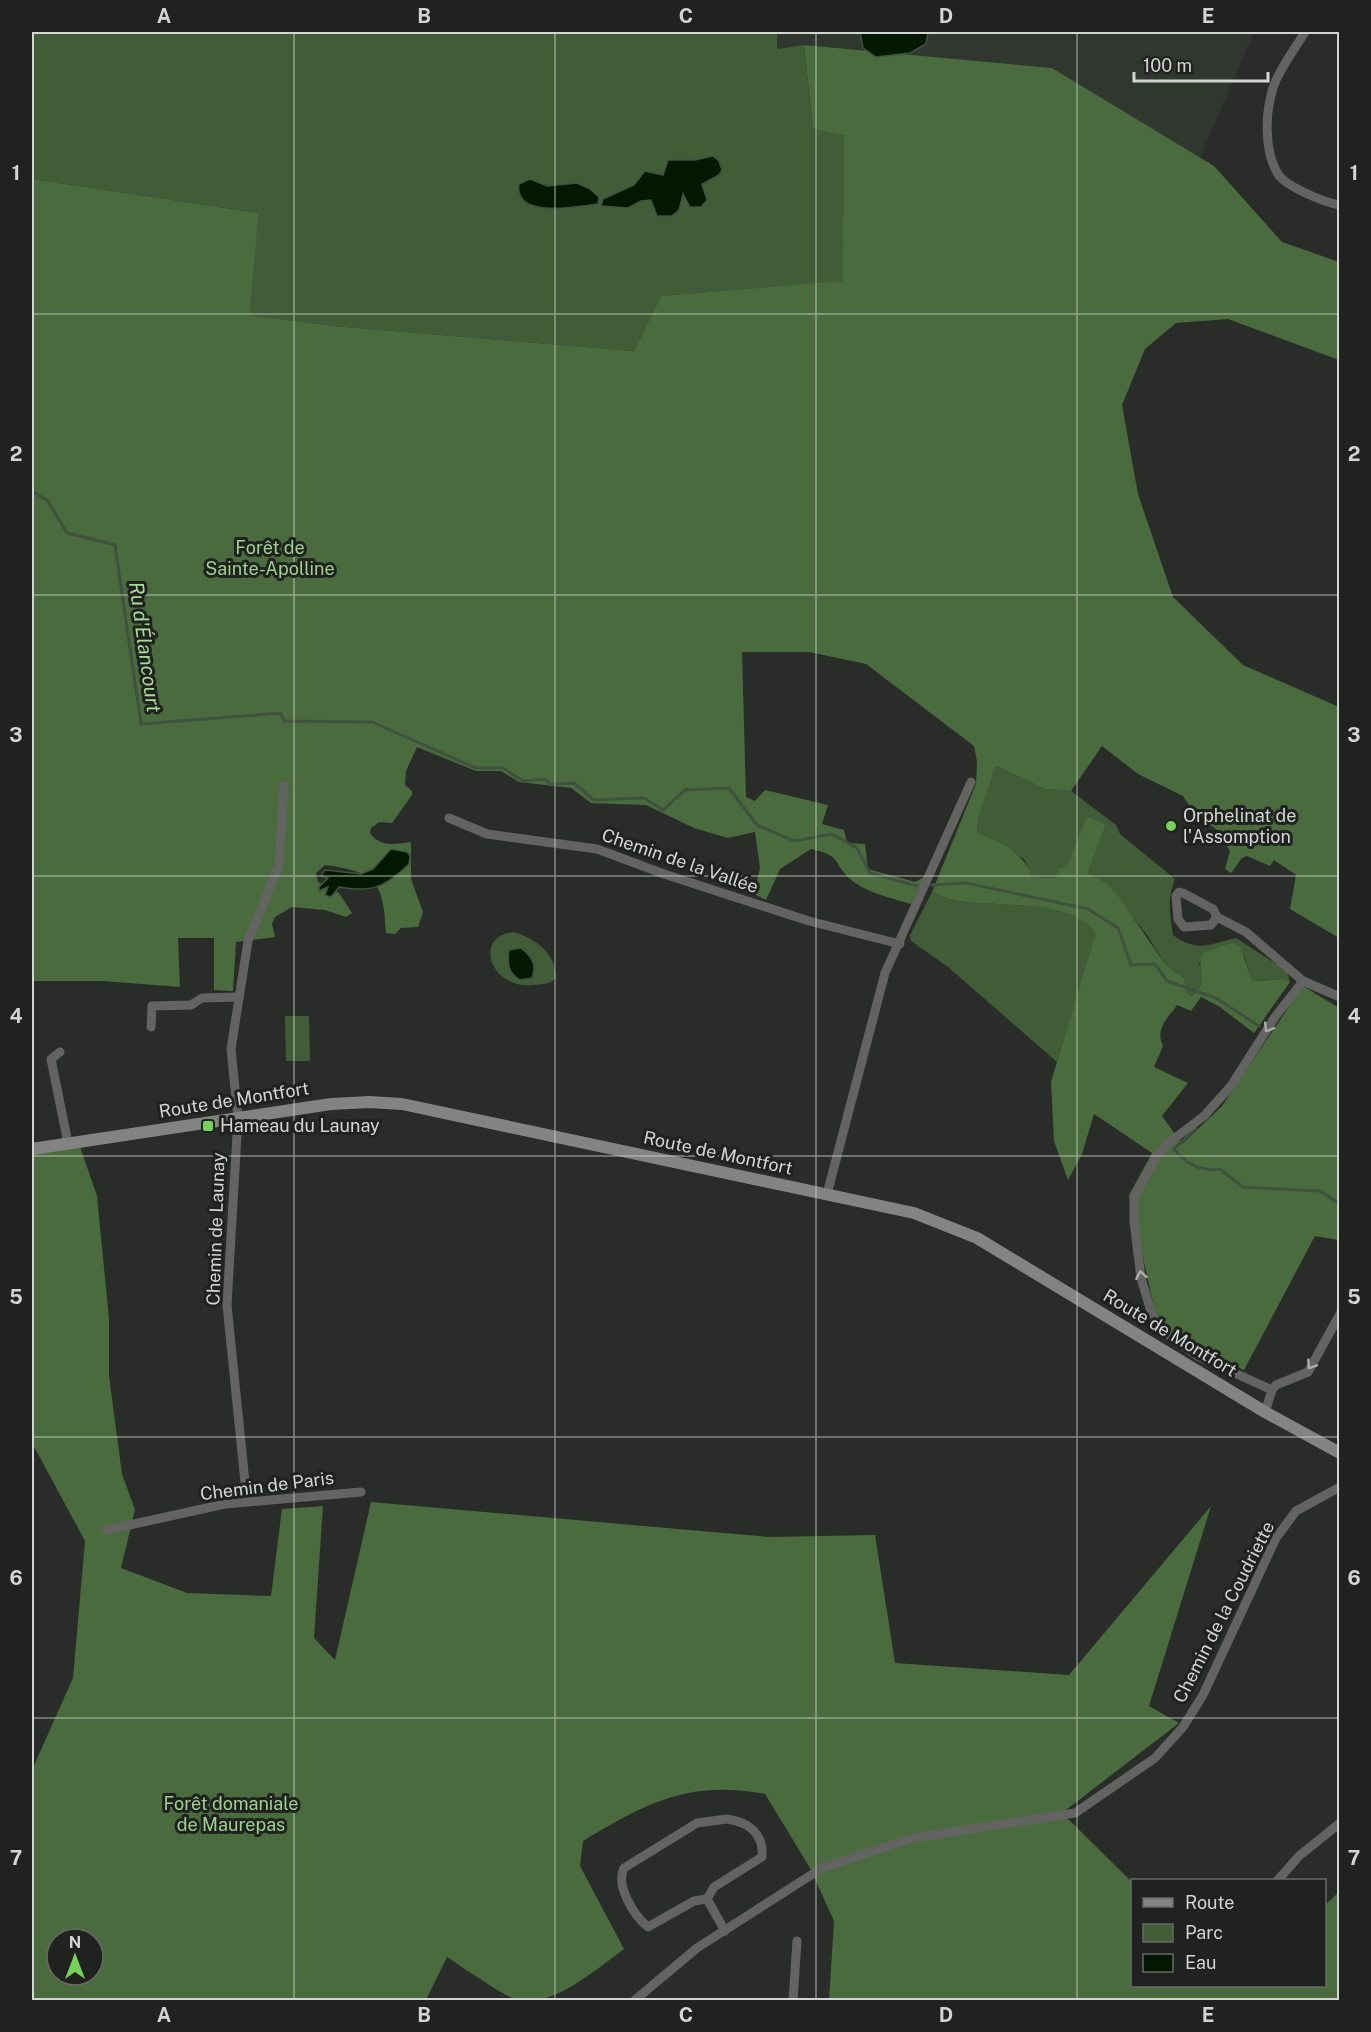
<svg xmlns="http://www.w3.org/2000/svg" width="1371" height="2032" font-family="'Public Sans',sans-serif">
<rect width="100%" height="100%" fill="#292c28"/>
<polygon fill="#30372e" points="777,32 1254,32 1200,158 1052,68 805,45 777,49"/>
<g fill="#415d38">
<polygon points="32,32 777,32 777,49 804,45 813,129 844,136 844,282 661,296 634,351 335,326 248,315 259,213 32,179"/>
<path d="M996,766L1045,789L1071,791L1116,825L1120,834L1175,879C1167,900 1170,914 1173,935C1197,953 1210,944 1236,938L1287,971L1290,982C1278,976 1265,983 1252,980L1244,956L1199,963C1203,978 1205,985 1192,996L1186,993L1184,978L1165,964L1147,935L1105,882L1086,875L1106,824L1087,818L1066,867L1056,878L1033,877L1024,859L977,833L978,819Z"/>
<path d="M932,892C940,895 949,900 958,901C995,907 1073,899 1097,933L1057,1062L948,967L911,941L910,935Z"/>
<path d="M513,932C536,938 556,954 556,978C549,985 542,984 533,985C491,990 472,937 513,932Z"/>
<polygon points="285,1016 309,1016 310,1061 286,1061"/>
</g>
<g fill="#496b3e" fill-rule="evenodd">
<path d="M804,45L1052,68L1214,166L1282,242L1339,262V360L1228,319L1176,323L1145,349L1122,405L1138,494L1173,597L1243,665L1339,707V938L1290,909L1296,875L1274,860L1270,866L1247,856L1242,858L1231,873L1225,869L1230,851L1217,830L1194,813L1183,796L1138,774L1102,746L1071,791L1045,789L996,766L978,819L977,833C1002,842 1023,853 1033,877L1056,878L1058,869L1066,867L1087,817L1106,824L1087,874L1105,882L1119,897L1165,964L1184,978L1186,993L1192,996C1212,979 1194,973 1203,953L1231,943L1240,947L1252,980C1265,983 1278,976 1290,982L1254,1033L1220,1007L1201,997L1191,1011L1177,1005C1167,1019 1155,1029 1163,1046L1154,1067L1188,1083L1162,1116L1182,1144L1222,1106L1303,986L1339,1008V1240L1315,1236L1244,1370L1204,1352L1158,1325L1129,1195L1152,1153L1094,1114L1082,1154L1068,1180L1054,1141L1051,1082L1096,933C1073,899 995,907 958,901C949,900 940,895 932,892L976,784L977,762L974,746L866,664L809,652H742L746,797L755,801L765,790L828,805L822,824L844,830L847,843L865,844L868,869L915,882L924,877L911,904C892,898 866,893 850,879C830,860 844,857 811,849L780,869L766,900L754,894L760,868L755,832L728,838L694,828L646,805L591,803L571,788L519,782L501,771H476L417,747L406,771L405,785L412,791V795L392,823L379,822L371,828L370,833C381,848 395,844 411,842V879L423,912L418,927L401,928L395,934L386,933C384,881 375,872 325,865L316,873L318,882L339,893L352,913L346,917L325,910L292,907L275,917L272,924L275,937L236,942L233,991L214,990V938H178L180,987L103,981H32V179L259,213L249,315L335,326L634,351L661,296L843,281L844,136L813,129Z"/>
<path d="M78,1141L97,1196L109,1319V1376L122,1474L135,1510L121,1568L187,1593L271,1596L282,1509L323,1506L314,1638L335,1660L371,1502L769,1537L875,1535L895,1663L1069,1675L1211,1506L1149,1706L1179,1723L1062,1813L1132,1882V1986H1324L1325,1905L1339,1892V2000H829L834,1921L810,1868L765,1794C688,1780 647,1803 583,1841L580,1866L624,1949C598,1968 553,2008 518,2000C506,1998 461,1966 447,1957L426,2000H32V1770L73,1678L85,1541L32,1443V1150ZM57,1939H93V1975H57Z"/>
</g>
<g fill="#021800" stroke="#41513f" stroke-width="1.5">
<polygon points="860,32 928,32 926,44 910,53 876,57 863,48"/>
<polygon points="713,156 719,161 722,170 719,175 702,184 707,200 701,207 690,207 683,194 679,210 672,216 657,216 651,200 641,201 628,208 601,206 603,199 634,185 645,171 663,175 668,160 695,160"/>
<path d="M530,179L547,186L577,183L590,189L599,197L598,204C579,206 513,220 519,184Z"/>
<path d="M391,849L407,852L410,856L409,864C385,887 372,893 339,887L331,897L325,895L328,887L319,891V887L328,878L321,876L325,870L361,874L373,869Z"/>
<path d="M521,948C532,957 537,964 532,978L520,980C508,972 507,965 509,950Z"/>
</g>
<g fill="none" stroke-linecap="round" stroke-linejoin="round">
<g stroke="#41513f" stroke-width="3">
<polyline points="32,491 48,501 67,533 115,545 141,724 281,713 284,721 372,722 476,768 503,768 523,781 543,779 552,784 574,783 594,800 644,798 663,810 685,790 729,788 757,825 794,841 832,834 857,848 870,873 917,886"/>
<polyline points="932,885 966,883 1088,909 1118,928 1131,965 1155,964 1167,981 1216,998 1259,1026"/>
<path d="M1196,1128L1174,1149C1186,1164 1201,1172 1220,1169L1243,1187L1320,1191L1340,1204"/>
</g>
<g stroke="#636462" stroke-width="9">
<path d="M1305,32C1295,49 1279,69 1273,88C1265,113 1264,152 1278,174C1285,186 1325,203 1340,205"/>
<polyline points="449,818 487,834 597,849 664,874 809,921 900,944"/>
<polyline points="1217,917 1211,925 1184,927 1178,919 1176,896 1179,892 1183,893 1213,909 1217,917 1246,932 1303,981 1340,997"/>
<polyline points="151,1027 152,1006 191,1005 202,998 239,997"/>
<polyline points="60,1052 51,1059 68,1143"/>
<polyline points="827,1194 885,973 971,782"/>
<polyline points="1272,1390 1199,1357 1172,1338 1160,1325 1152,1315 1141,1278 1134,1222 1134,1197 1157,1156 1167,1144 1204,1116 1231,1086 1275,1017 1303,981"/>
<polyline points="1265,1412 1272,1390 1276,1385 1308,1372 1340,1314"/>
<polyline points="247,1502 227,1305 238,1118 231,1049 248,941 279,865 284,785"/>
<polyline points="107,1530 225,1504 361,1492"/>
<path d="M727,1819C748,1822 764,1833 762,1857L714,1887L707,1899L694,1901L648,1927C634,1916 615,1885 624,1868L697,1823Z"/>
<polyline points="1278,1880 1299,1856 1340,1823"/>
<polyline points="707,1899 725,1931"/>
<polyline points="635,2000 697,1948 822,1868 913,1838 1075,1813 1155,1758 1183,1727 1203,1695 1276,1538 1296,1511 1340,1487"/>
<polyline points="793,2000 797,1941"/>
</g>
<polyline stroke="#828481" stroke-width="12" points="32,1149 331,1104 369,1102 402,1104 914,1213 977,1238 1265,1412 1340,1453"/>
</g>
<defs><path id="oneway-chevron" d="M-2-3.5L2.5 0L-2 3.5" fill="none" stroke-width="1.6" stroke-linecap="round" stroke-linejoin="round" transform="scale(1.5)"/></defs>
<g stroke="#acadab">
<use href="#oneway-chevron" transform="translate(1268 1028) rotate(122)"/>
<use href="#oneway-chevron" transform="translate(1141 1275) rotate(-100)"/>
<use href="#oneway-chevron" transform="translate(1311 1365) rotate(124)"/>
</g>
<path fill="none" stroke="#d3d5d2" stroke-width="1.5" stroke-opacity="0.55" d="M294,32V2000M555,32V2000M816,32V2000M1077,32V2000M32,314H1340M32,595H1340M32,876H1340M32,1156H1340M32,1437H1340M32,1718H1340"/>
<g fill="#77d259" stroke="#20221f" stroke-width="2">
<circle cx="1171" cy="826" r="6"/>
<rect x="202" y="1120" width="12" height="12" rx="3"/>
</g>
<g text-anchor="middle" stroke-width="6" stroke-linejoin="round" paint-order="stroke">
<g font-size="18" fill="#9dd18c" stroke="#20221f">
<text x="270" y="554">Forêt de<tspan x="270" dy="21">Sainte-Apolline</tspan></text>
<text x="231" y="1810">Forêt domaniale<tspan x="231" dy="21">de Maurepas</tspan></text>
</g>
<g font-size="18" fill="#d3d5d2" stroke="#20221f" text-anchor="start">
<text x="1183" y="822">Orphelinat de<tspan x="1183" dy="21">l'Assomption</tspan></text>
<text x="220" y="1132">Hameau du Launay</text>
</g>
<g font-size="18" fill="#d3d5d2" stroke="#20221f">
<text transform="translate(680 861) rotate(19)" y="6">Chemin de la Vallée</text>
<text transform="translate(234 1100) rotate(-9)" y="6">Route de Montfort</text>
<text transform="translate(718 1153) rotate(12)" y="6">Route de Montfort</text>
<text transform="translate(216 1229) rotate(-88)" y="6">Chemin de Launay</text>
<text transform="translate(1170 1333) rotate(31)" y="6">Route de Montfort</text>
<text transform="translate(267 1486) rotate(-7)" y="6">Chemin de Paris</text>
<text transform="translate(1224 1612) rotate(-63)" y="6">Chemin de la Coudriette</text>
</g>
<g font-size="20" font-style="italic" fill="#a7dc96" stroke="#20221f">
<text transform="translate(145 647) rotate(82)" y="7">Ru d'Élancourt</text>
</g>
</g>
<rect width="1371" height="2032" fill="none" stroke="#20221f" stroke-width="66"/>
<rect x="1131" y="1879" width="195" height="108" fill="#20221f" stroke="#686a67" stroke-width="1.5"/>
<rect x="1143" y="1898" width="30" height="9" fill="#828481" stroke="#686a67" stroke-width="1.5"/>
<text x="1185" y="1909" font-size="18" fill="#d3d5d2">Route</text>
<rect x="1143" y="1924" width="30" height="18" fill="#415d38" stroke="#686a67" stroke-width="1.5"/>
<text x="1185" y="1939" font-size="18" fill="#d3d5d2">Parc</text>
<rect x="1143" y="1954" width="30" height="18" fill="#021800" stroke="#686a67" stroke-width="1.5"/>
<text x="1185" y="1969" font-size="18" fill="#d3d5d2">Eau</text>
<g transform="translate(75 1957)"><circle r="28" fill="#20221f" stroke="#686a67" stroke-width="1.5"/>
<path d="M0-4.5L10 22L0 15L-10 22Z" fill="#77d259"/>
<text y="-9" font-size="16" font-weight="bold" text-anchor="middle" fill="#d3d5d2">N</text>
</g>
<path d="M1134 72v9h134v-9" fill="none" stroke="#d3d5d2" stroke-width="3"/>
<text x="1143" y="72" font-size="18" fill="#d3d5d2" stroke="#20221f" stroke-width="4.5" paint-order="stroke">100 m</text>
<rect x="33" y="33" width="1305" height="1966" fill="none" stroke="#d3d5d2" stroke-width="2"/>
<g font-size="20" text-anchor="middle" font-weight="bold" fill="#d3d5d2">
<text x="164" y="23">A</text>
<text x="424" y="23">B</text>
<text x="686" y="23">C</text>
<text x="946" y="23">D</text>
<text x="1208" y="23">E</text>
<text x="16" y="180">1</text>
<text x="1354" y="180">1</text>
<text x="16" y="461">2</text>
<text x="1354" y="461">2</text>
<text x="16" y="742">3</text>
<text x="1354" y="742">3</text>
<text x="16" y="1023">4</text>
<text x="1354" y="1023">4</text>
<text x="16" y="1304">5</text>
<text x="1354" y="1304">5</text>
<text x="16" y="1585">6</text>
<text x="1354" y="1585">6</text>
<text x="16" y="1865">7</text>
<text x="1354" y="1865">7</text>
<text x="164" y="2022">A</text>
<text x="424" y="2022">B</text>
<text x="686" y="2022">C</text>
<text x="946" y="2022">D</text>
<text x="1208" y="2022">E</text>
</g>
</svg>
